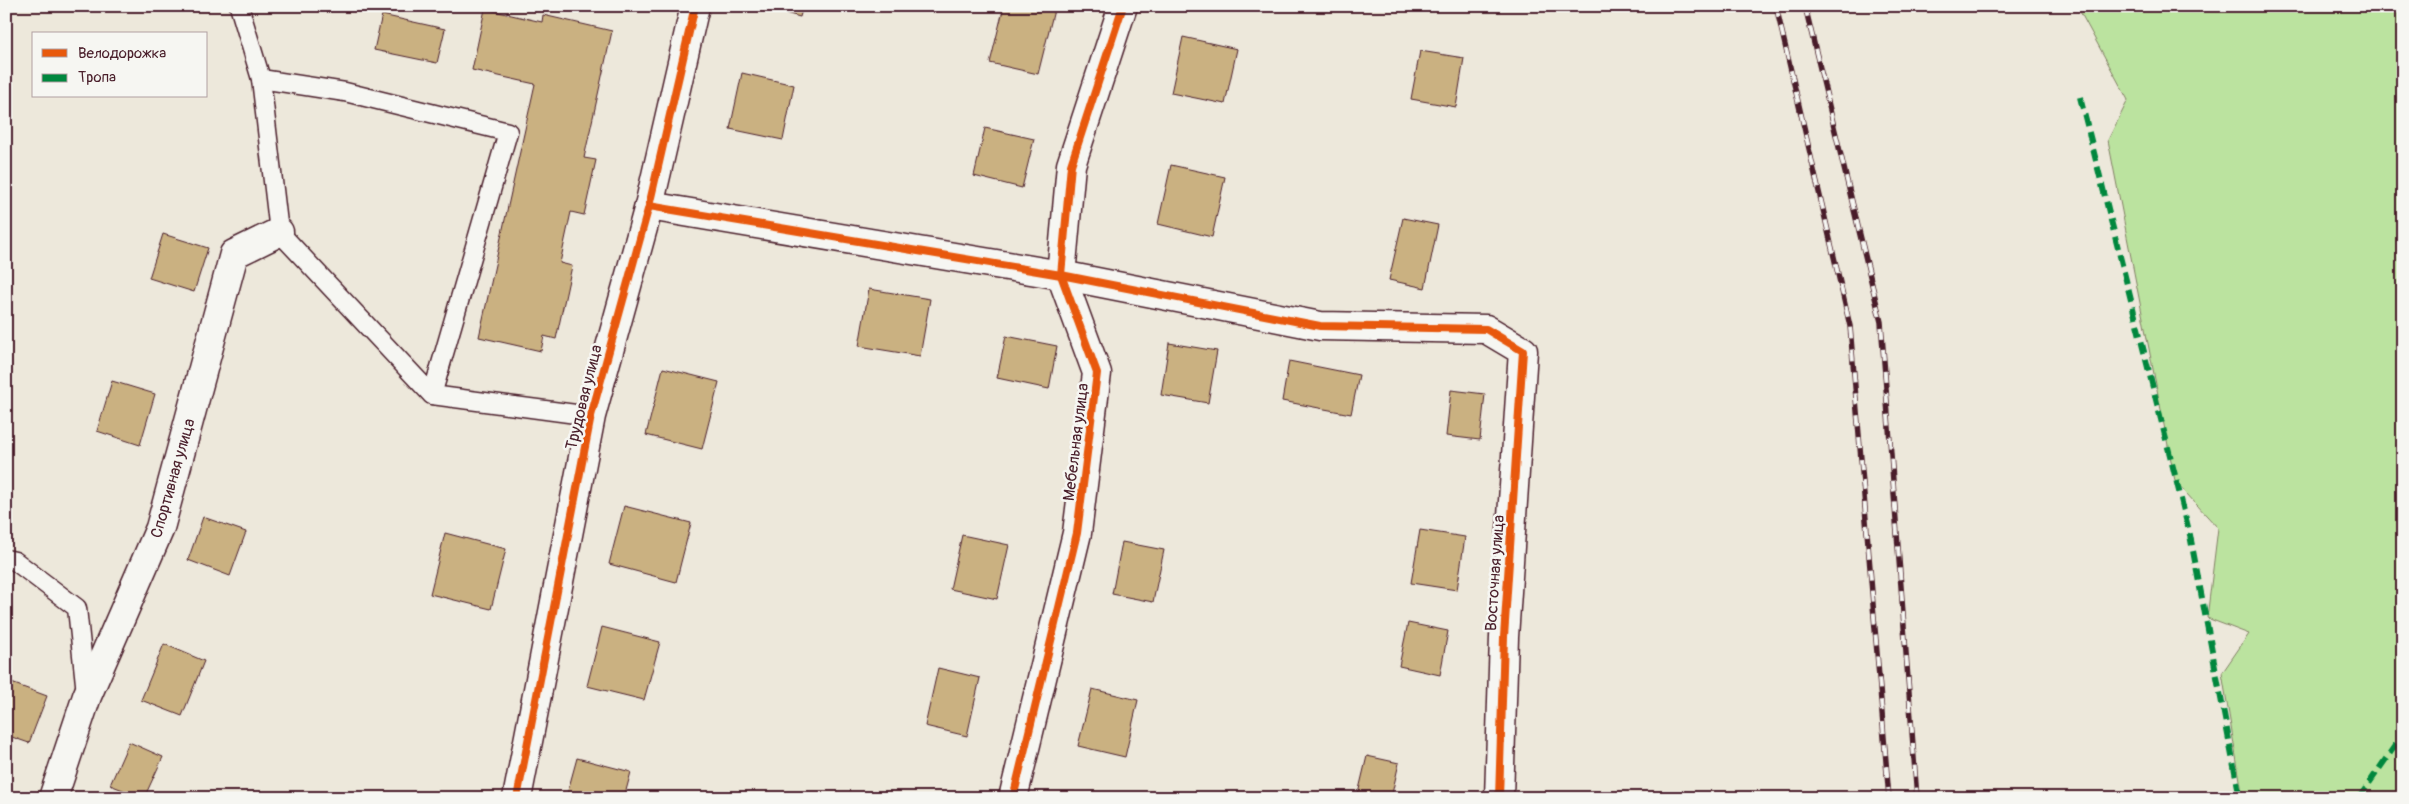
<svg xmlns="http://www.w3.org/2000/svg" width="2409" height="804" font-family="Pangolin,sans-serif">
<rect width="100%" height="100%" fill="#ede8db"/>
<filter id="ink" filterUnits="userSpaceOnUse"><feTurbulence type="fractalNoise" baseFrequency=".02" numOctaves="2"/><feDisplacementMap in="SourceGraphic" scale="10" xChannelSelector="R" yChannelSelector="G"/><feConvolveMatrix kernelMatrix="1 2 1 2 8 2 1 2 1" color-interpolation-filters="sRGB"/></filter>
<g filter="url(#ink)">
<polygon fill="#bbe39f" stroke="#828165" points="2077,6 2403,6 2403,798 2243,798 2222,673 2249,634 2207,618 2218,528 2175,481 2108,140 2128,100"/>
<g fill="#cab181" stroke="#4a1f2b">
<polygon points="759,6 803,6 800,17"/>
<polygon points="1004,6 1039,6 1054,10 1038,74 990,63"/>
<polygon points="485,9 542,22 543,15 612,31 584,158 596,160 584,215 571,212 560,263 572,266 556,339 544,336 541,351 479,337 535,84 472,70"/>
<polygon points="382,15 445,29 437,63 374,50"/>
<polygon points="1183,37 1237,49 1225,104 1171,93"/>
<polygon points="1420,51 1464,58 1456,107 1411,99"/>
<polygon points="742,73 794,85 783,140 730,129"/>
<polygon points="985,128 1034,139 1022,188 974,176"/>
<polygon points="1171,165 1225,177 1212,237 1158,224"/>
<polygon points="1403,218 1438,225 1425,288 1389,280"/>
<polygon points="163,234 208,248 194,292 149,278"/>
<polygon points="869,289 930,299 920,356 859,346"/>
<polygon points="1006,336 1057,346 1049,389 997,378"/>
<polygon points="1169,343 1217,351 1208,403 1161,395"/>
<polygon points="1289,361 1359,375 1351,414 1282,401"/>
<polygon points="663,368 719,382 702,449 646,435"/>
<polygon points="112,381 155,394 140,445 97,431"/>
<polygon points="1451,390 1485,394 1480,440 1446,436"/>
<polygon points="624,506 691,523 676,582 609,564"/>
<polygon points="203,517 246,532 230,576 188,560"/>
<polygon points="1420,530 1465,537 1457,590 1411,583"/>
<polygon points="445,533 506,549 491,609 430,594"/>
<polygon points="962,535 1009,545 997,599 950,589"/>
<polygon points="1122,542 1164,550 1153,602 1112,594"/>
<polygon points="1408,623 1448,631 1440,675 1399,666"/>
<polygon points="602,627 660,642 644,700 587,686"/>
<polygon points="164,644 204,661 182,716 141,700"/>
<polygon points="938,668 980,678 967,736 925,726"/>
<polygon points="6,681 47,696 29,743 6,735"/>
<polygon points="1092,689 1138,700 1125,757 1078,746"/>
<polygon points="129,742 163,757 144,798 110,785"/>
<polygon points="1367,756 1399,763 1391,798 1357,798"/>
<polygon points="577,758 631,772 624,798 566,798"/>
</g>
<g fill="none" stroke-linecap="round" stroke-linejoin="round">
<g stroke="#4a1f2b" stroke-width="21">
<g id="service">
<polyline points="239,6 261,79 279,232 432,395 591,416"/>
<polyline points="261,79 345,92 508,132 432,395"/>
<polyline points="6,559 15,561 77,608 86,693"/>
</g>
</g>
<g stroke="#4a1f2b" stroke-width="31">
<g id="minor">
<polyline points="649,206 1061,275 1320,326 1486,329 1523,351 1504,637 1499,798"/>
<polyline points="53,798 87,696 160,528 234,254 279,232"/>
<polyline points="517,798 591,416 649,206 695,6"/>
<polyline points="1013,798 1077,533 1097,373 1061,275 1071,165 1123,6"/>
</g>
</g>
<use href="#service" stroke="#f6f6f2" stroke-width="18"/>
<use href="#minor" stroke="#f6f6f2" stroke-width="28"/>
<g stroke="#4a1f2b" stroke-width="5.5">
<g id="rail">
<polyline points="1776,6 1850,326 1889,798"/>
<polyline points="1805,6 1881,322 1917,798"/>
</g>
</g>
<use href="#rail" stroke="#f6f6f2" stroke-width="4" stroke-dasharray="11" stroke-linecap="butt"/>
<g stroke="#00873e" stroke-width="6" stroke-dasharray="12 6" stroke-linecap="butt">
<polyline points="2080,97 2190,535 2240,798"/>
<polyline points="2359,798 2403,734"/>
</g>
<g stroke="#f6f6f2" stroke-width="11">
<g id="cycleway">
<polyline points="649,206 1061,275 1320,326 1486,329 1523,351 1504,637 1499,798"/>
<polyline points="517,798 591,416 649,206 695,6"/>
<polyline points="1013,798 1077,533 1097,373 1061,275 1071,165 1123,6"/>
</g>
</g>
<use href="#cycleway" stroke="#e8590c" stroke-width="8"/>
</g>
</g>
<g text-anchor="middle" stroke-width="5" stroke-linejoin="round" paint-order="stroke">
<g font-size="16" fill="#4a1f2b" stroke="#f6f6f2">
<text transform="translate(583 397) rotate(-76)" y="6">Трудовая улица</text>
<text transform="translate(1075 442) rotate(-83)" y="6">Мебельная улица</text>
<text transform="translate(172 478) rotate(-74)" y="6">Спортивная улица</text>
<text transform="translate(1494 573) rotate(-86)" y="6">Восточная улица</text>
</g>
</g>
<rect width="2409" height="804" fill="none" stroke="#f6f6f2" stroke-width="25"/>
<rect x="12" y="12" width="2384" height="779" fill="none" stroke="#4a1f2b" stroke-width="2" filter="url(#ink)"/>
<rect x="32" y="32" width="175" height="65" fill="#f6f6f2" stroke="#b1a0a2"/>
<rect x="42" y="49" width="25" height="8" fill="#e8590c" stroke="#b1a0a2"/>
<text x="78" y="58" font-size="15" fill="#4a1f2b">Велодорожка</text>
<rect x="42" y="74" width="25" height="8" fill="#00873e" stroke="#b1a0a2"/>
<text x="78" y="82" font-size="15" fill="#4a1f2b">Тропа</text>
</svg>
